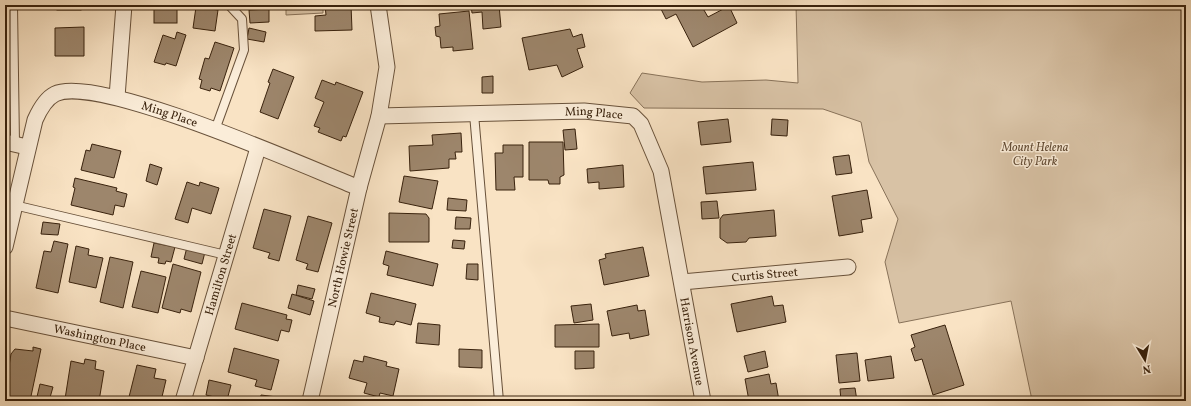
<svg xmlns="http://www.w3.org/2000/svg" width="1191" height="406" font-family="Vollkorn,serif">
<rect width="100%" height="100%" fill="#f9e3c4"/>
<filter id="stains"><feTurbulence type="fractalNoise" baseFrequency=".005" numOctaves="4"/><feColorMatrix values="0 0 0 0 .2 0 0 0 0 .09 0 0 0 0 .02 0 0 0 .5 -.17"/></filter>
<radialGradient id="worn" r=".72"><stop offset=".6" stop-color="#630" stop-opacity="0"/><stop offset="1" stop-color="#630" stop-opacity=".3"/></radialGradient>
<g fill="#d8c2a5" stroke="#887259">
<polygon points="286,5 323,5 323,13 286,15"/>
<polygon points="796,5 1186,5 1186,401 1034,401 1032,400 1011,301 899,323 885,262 898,219 869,162 861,122 823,109 644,108 630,93 642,73 702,82 766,80 798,83"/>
</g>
<g fill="#9d866c" stroke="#39220d">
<rect x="57" y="5" width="24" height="5"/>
<rect x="154" y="5" width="23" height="18"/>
<polygon points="325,5 351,5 352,30 315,31 315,16 326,15"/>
<polygon points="471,5 499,5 501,27 483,29 482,12 472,13"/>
<polygon points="659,5 701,5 708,17 729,6 737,23 693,47 676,14 666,19"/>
<polygon points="196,7 218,10 215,31 193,28"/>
<polygon points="269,9 269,22 250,23 249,10"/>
<polygon points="469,11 473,49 453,51 453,47 441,48 440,37 436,36 435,27 440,26 439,14"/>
<polygon points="5,16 7,49 5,49"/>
<polygon points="84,27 84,56 55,56 55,28"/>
<polygon points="249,28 266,32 264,42 247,39"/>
<polygon points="570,29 573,37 582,34 585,47 577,49 583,67 562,77 557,65 529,70 522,38"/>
<polygon points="177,32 186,35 176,66 166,63 165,65 154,62 163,35 175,39"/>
<polygon points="215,42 234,48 220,91 211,88 210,91 200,88 202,80 199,79 205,58 209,59"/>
<polygon points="273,69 294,77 278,119 260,112 270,83 268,82"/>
<polygon points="493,76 493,93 482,93 482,77"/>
<polygon points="322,80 335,85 336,82 363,92 346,137 343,136 341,141 318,132 320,128 314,126 324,102 315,98"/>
<polygon points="728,119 731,142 701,145 698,122"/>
<polygon points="772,119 788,120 787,136 771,135"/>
<polygon points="575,129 577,149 565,150 563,130"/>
<polygon points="461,133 462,152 455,152 456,159 449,159 449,168 410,171 409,146 433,145 432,135"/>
<polygon points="529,142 563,142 564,175 560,177 560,184 549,184 548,180 529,180"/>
<polygon points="92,144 121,151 114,178 81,170 86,150 90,151"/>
<polygon points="503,145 523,145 523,177 514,177 515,190 496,190 495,153 503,153"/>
<polygon points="849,155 852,173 836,175 833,157"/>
<polygon points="753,162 756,190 706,194 703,167"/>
<polygon points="150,164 162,168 157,185 146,181"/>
<polygon points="623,165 624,187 599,189 599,182 588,183 587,169"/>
<polygon points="404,176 438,181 432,209 399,202"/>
<polygon points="75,178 117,188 116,191 127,194 124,207 115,205 113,215 71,205 75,188 73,187"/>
<polygon points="187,182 199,186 200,182 219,188 211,214 192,208 188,223 175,219"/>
<polygon points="867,190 872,218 861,220 863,232 839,236 832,196"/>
<polygon points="448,198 467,200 466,211 447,210"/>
<polygon points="717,201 719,218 702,219 701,202"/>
<polygon points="264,209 291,216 279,261 268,258 270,253 253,248"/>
<polygon points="774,210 776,236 749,238 746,242 727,243 720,238 720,219 723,215"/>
<polygon points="389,213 426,214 429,218 429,242 389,242"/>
<polygon points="308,216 332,223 318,272 306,269 308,264 296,260"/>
<polygon points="456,217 471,218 470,229 455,229"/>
<polygon points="43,222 60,224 58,235 41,234"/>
<polygon points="453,240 465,241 464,249 452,248"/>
<polygon points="54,241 68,244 58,293 36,288 44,251 51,252"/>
<polygon points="154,243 175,247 171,262 166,261 165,264 158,263 159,258 151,257"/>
<polygon points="76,246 89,249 88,255 103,258 96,288 69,282"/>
<polygon points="187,247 205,252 202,264 184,259"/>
<polygon points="643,247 649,276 604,285 599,260 606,258 605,254"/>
<polygon points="386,251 438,264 433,286 387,275 389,266 383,264"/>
<polygon points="110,257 133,262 123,308 100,302"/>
<polygon points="173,264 201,272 191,312 181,309 180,313 162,308"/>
<polygon points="467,264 478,264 478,280 466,279"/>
<polygon points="141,271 166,277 158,313 132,307"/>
<polygon points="298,285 315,289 312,299 296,295"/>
<polygon points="371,293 416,304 411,325 396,321 394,325 379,322 380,317 366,313"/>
<polygon points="292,294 314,301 310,315 288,308"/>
<polygon points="772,296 774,306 783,305 786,322 737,332 731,304"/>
<polygon points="242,303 287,315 286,319 292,320 289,332 281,330 278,341 235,329"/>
<polygon points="591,304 593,320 574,323 571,306"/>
<polygon points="637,305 638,311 645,310 649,335 630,339 629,333 612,336 607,311"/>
<polygon points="418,323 440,325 439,345 416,343"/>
<polygon points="599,324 599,347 555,347 555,325"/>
<polygon points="945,325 964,385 933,395 922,359 915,361 911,349 915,347 911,335"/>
<polygon points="33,347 41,349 30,401 5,401 5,390 11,354 15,349 33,351"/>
<polygon points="234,348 279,360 271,390 255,386 257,380 228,372"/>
<polygon points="459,349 482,350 482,368 459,367"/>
<polygon points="575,351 594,351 594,368 575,369"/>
<polygon points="765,351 768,367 748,372 744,356"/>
<polygon points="857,353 860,381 839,383 836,355"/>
<polygon points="364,356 387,362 386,366 399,369 393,396 380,393 379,397 364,393 367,383 349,378 354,360 363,362"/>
<polygon points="891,356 894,378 868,381 865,360"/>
<polygon points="85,359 96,361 95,369 104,371 99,401 65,399 71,361 84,364"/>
<polygon points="137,365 156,369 154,378 166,380 161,401 128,401"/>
<polygon points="769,374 771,384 776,383 779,401 749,401 745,379"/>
<polygon points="209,380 231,385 227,400 206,395"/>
<polygon points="40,384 53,387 49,401 36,401"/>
<polygon points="855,388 857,401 841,401 840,389"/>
<polygon points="261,395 285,398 285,401 260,401"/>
<polygon points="904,398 904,401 876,401 876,399"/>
</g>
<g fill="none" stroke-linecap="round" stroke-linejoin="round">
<g stroke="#69523b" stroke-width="10">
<g id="lane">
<polyline points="13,5 15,144"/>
<polyline points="474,114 499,401"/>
<polyline points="215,130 244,50 242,19 229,5"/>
<polyline points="14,205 226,255"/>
</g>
</g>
<g stroke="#69523b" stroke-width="17">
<g id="street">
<polyline points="117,97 124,5"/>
<path id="s1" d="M379,116L584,111L633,116L641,124L661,171L703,401"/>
<polyline points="5,142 27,147"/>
<path id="s2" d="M5,247L35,120C39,111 45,99 55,94C96,73 309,168 359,188"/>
<path id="s3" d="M682,282L848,267"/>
<path id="s4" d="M5,318L196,358"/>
<path id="s5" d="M183,401L258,148"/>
<path id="s6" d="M310,401L359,188L379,116L387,67L378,5"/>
</g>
</g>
<use href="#lane" stroke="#fbedd9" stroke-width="8"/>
<use href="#street" stroke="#fbedd9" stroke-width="15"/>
</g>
<g text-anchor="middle" stroke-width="3" stroke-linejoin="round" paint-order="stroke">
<g font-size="12" fill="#39220d" stroke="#fbedd9">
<text dy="4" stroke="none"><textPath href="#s1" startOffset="215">Ming Place</textPath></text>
<text dy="4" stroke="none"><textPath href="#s2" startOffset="282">Ming Place</textPath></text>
<text dy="4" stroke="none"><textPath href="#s6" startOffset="147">North Howie Street</textPath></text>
<text dy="4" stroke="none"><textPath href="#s5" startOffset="132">Hamilton Street</textPath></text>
<text dy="4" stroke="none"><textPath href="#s3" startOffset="83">Curtis Street</textPath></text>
<text dy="4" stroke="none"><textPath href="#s4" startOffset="97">Washington Place</textPath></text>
<text dy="4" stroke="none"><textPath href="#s1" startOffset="490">Harrison Avenue</textPath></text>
</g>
<g font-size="12" font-style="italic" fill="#614a33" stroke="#fbedd9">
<text x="1035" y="151">Mount Helena<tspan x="1035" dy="14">City Park</tspan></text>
</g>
</g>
<rect width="1191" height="406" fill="none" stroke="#f9e3c4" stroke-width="20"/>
<rect x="6" y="6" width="1179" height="394" fill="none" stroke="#39220d" stroke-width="2"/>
<rect x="10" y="10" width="1171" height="386" fill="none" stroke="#39220d"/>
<g transform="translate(1145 360) rotate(170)" stroke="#fbedd9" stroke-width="3" paint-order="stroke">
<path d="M0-3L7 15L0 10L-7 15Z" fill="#39220d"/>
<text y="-6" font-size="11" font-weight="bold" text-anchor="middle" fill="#39220d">N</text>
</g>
<rect width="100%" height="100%" filter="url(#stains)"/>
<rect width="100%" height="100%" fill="url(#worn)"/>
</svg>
